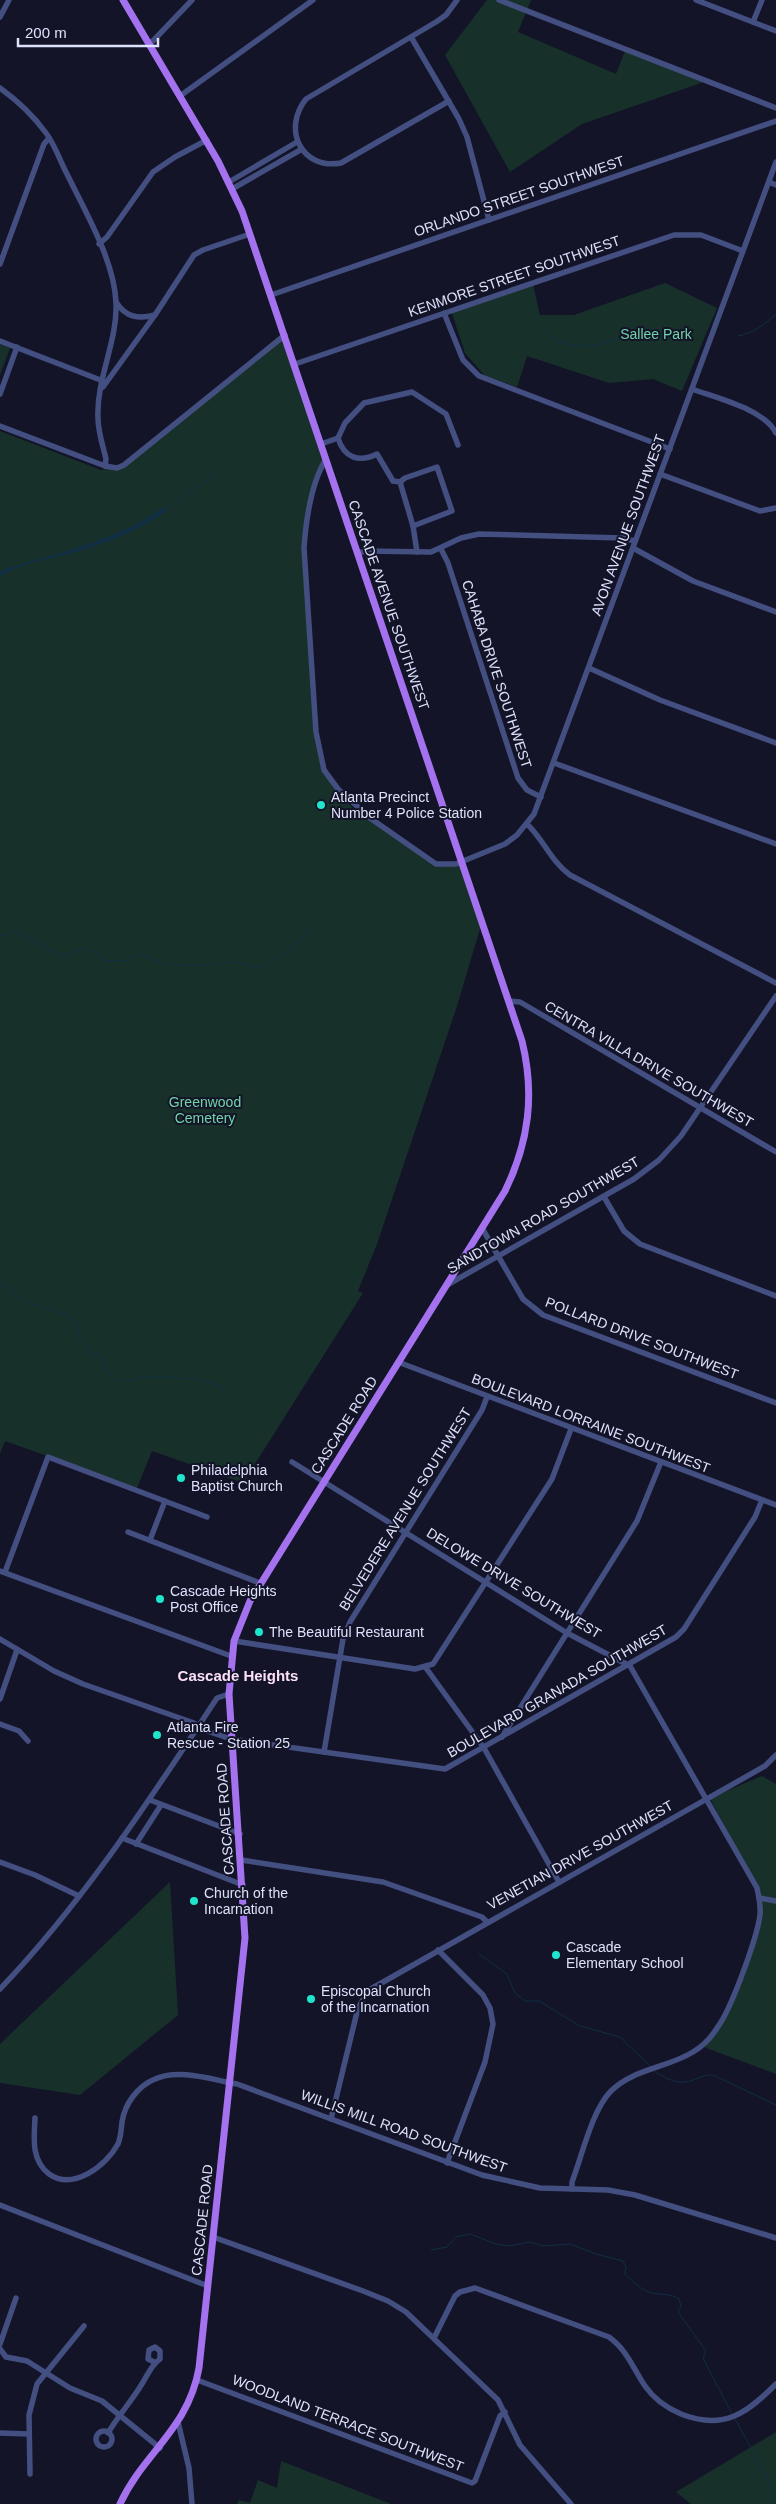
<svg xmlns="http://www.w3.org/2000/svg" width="776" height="2504" font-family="Helvetica,sans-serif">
<rect width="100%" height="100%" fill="#131428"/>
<g fill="#17312a">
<polygon points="487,0 531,0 518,32 616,74 625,51 704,82 582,124 510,172 445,55"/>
<polygon points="665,283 717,308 682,391 653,379 609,383 527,356 517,387 485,376 465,353 452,313 533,284 540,315 574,315"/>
<polygon points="284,332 327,464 319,478 305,532 319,750 332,783 354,810 436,864 462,862 482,922 457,1006 377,1244 358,1291 363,1293 243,1483 152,1451 137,1488 5,1441 0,1454 0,431 101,470 126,465"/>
<polygon points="0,344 10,348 0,375"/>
<polygon points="762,1776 776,1784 776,2074 701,2046 729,2010 759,1917 761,1896 710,1798"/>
<polygon points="170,1882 178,2015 80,2095 0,2083 0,2044"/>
<polygon points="776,2432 776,2504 691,2504 676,2492"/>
<polygon points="281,2461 391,2504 237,2504 239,2500 250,2503 258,2480 277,2488"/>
</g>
<path fill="#112e43" d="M162,508L167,511C139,530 110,542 76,552C51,559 22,562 0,577V572L5,569C59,552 116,541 162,508Z"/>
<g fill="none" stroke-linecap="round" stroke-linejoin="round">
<g stroke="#112e43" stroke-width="1">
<path d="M545,331C561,351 594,348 615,339C620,337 624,333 629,332C645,329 664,337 679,340"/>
<path d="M738,336C754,333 764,325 776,314"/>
<polyline points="165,510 216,474"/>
<path d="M0,936L16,931L57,954H71L83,948L90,950L107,961L128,960C142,946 152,963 166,964C179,965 196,965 209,965C218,964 227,962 236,962C244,963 254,968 262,966C274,962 309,938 307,928"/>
<polyline points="0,1283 29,1303 69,1315 78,1325 79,1338 92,1355 98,1354 104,1357 106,1371 116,1380 130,1380 151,1376 199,1379 219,1386 232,1396"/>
<polyline points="479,1954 507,1974 515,1993 525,2001 539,2001 580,2026 620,2037 650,2066"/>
<path d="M654,2071C661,2076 676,2084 685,2082C695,2081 702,2074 713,2075L776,2105"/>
<path d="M431,2250L447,2247L456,2237L470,2234L496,2244L509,2246L530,2242L543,2246L570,2244L596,2254L623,2261L626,2267L625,2274C633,2281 640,2290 652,2293C662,2295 670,2293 679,2299L681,2306L678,2312L706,2351L703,2358L732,2414"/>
<polyline points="735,2419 769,2481 773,2504"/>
</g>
<g stroke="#444f81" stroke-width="5.5">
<polyline points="499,0 776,108"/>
<polyline points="696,0 776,31"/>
<polyline points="0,17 9,0"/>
<polyline points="753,22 762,0"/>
<polyline points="411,37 459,119 467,137 489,220"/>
<polyline points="150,44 192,0"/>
<path d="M0,88C18,101 33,115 46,133C55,145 60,161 67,174C85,211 114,260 116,302C118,341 96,379 98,418C98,432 103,446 106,459L105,466"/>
<polyline points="180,96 313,0"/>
<path d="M449,101L341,163C301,170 282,129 306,99L436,22L446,15L457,0"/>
<polyline points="229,182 297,142"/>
<polyline points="769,182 776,185"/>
<polyline points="232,189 302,149"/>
<polyline points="99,244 107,237 153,172 175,157 207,140"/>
<polyline points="0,264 44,144 49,138"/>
<polyline points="271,295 776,121"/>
<path d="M116,302C126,318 139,319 155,315"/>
<polyline points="444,313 463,360 479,376 670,449"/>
<polyline points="0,341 103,381"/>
<polyline points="295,364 674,235 701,235 743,251"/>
<polyline points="103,387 155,315 194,255 203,250 250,234"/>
<path d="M692,389C716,398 764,409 776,433"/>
<polyline points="0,394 17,347"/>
<polyline points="0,426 105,466 117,468 124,465 285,335"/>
<path d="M338,438C344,458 359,463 377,454L393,481L400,482L413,526L417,552"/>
<polyline points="321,444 338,438 345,423 364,403 412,392 446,414 458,445"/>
<path d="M326,459C311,483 306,520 304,548L316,732L324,770L338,789L370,818L436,864H456L505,844L517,835L534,814L776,162"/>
<polyline points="660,474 760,511 776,508"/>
<polyline points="400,482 405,478 437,467 452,511 413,526"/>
<polyline points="633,548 693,581 776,612"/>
<polyline points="441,549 448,563 518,778 527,790 541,797"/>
<polyline points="358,553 366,551 431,552 461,538 479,534 622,538 635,541"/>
<polyline points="589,668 660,700 776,743"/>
<polyline points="554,763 776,844"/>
<path d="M527,824C544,840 550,860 570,875L776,983"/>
<polyline points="509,1001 520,1002 776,1152"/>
<polyline points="604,1197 624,1231 640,1244 776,1296"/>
<polyline points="482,1228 523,1299 543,1315 776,1403"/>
<polyline points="447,1285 634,1179 659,1160 681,1136 776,996"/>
<polyline points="398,1362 776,1505"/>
<path d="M292,1462L567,1633L630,1666L757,1888C759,1897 761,1906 760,1915C757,1938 731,2010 717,2028C711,2038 703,2046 693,2052C667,2068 633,2069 611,2091C592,2110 582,2156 572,2182V2189"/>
<polyline points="128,1532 260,1583"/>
<polyline points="150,1540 165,1501"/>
<polyline points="0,1571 231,1656"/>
<polyline points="5,1572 48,1457 207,1517"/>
<polyline points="0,1639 54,1671 83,1684 194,1723 207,1731 231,1739 445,1769 676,1637 684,1629 755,1517 762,1500"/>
<polyline points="234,1641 415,1669 433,1664 552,1479 571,1429"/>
<polyline points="426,1668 484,1748 559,1882"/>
<polyline points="0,1699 17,1650"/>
<polyline points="0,1724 19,1731 28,1741"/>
<polyline points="502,1737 637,1521 661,1462"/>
<polyline points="324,1752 343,1639 350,1622 482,1410 487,1397"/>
<polyline points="150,1800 240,1834"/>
<polyline points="122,1838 243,1885"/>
<polyline points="136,1844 161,1805"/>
<polyline points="241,1860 383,1882 482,1917 487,1922"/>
<polyline points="0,1862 35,1875 79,1896"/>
<polyline points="759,1898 776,1901"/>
<polyline points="438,1950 483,1995 490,2008 493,2024 485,2062 447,2163"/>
<path d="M0,1989C84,1901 150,1799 217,1698L229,1694"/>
<path d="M35,2118C34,2138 31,2160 49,2174C73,2191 106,2166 118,2144C121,2137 121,2130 122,2122C125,2103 138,2086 155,2079C179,2068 213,2080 237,2084L482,2175L540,2188L608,2190L635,2195L776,2238"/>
<polyline points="331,2119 358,2008 369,1990 765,1766 776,1755"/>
<polyline points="0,2205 208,2286"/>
<polyline points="213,2237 363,2291 388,2301 406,2312 498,2400 520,2445 571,2504"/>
<path d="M434,2338L455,2296L460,2292L475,2288L609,2337C627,2350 633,2368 645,2386C654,2399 667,2408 681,2414C724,2431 747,2413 776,2384"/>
<polyline points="0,2344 16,2298"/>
<polyline points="0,2349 6,2357 27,2361 70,2388 102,2401 160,2448"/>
<polyline points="197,2380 472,2483 475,2481 500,2416 505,2412"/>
<polyline points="178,2422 189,2468 192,2504"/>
<circle cx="104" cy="2439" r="8"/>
<polyline points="0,2433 28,2434"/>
<path d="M108,2433C118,2416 130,2403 140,2387C147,2377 150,2366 160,2359V2351L155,2347L149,2350L148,2359L154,2362"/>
<polyline points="30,2474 29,2415 37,2384 84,2326"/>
</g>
<path stroke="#a472ee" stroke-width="7" d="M120,2504C143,2453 188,2430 199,2368L245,1938L229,1694L234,1641L250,1601L505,1191C529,1142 535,1094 522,1041L242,211L218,161L123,0"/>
</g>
<g fill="#20e5cd" stroke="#131428" stroke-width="2">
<circle cx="321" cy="805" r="5"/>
<circle cx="181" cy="1478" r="5"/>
<circle cx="160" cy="1599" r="5"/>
<circle cx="259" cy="1632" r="5"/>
<circle cx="157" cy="1735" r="5"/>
<circle cx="194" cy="1901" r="5"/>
<circle cx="556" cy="1955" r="5"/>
<circle cx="311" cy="1999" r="5"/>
</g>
<g text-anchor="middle" stroke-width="4" stroke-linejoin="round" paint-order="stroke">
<g font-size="14" fill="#dee1fb" stroke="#131428">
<text transform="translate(519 196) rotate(-19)" y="5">ORLANDO STREET SOUTHWEST</text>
<text transform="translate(514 276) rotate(-19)" y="5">KENMORE STREET SOUTHWEST</text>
<text transform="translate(628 525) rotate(-70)" y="5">AVON AVENUE SOUTHWEST</text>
<text transform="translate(389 605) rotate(71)" y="5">CASCADE AVENUE SOUTHWEST</text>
<text transform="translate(497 674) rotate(72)" y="5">CAHABA DRIVE SOUTHWEST</text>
<text transform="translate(649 1064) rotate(30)" y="5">CENTRA VILLA DRIVE SOUTHWEST</text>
<text transform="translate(543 1215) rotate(-30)" y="5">SANDTOWN ROAD SOUTHWEST</text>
<text transform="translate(642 1338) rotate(21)" y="5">POLLARD DRIVE SOUTHWEST</text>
<text transform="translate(591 1423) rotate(21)" y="5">BOULEVARD LORRAINE SOUTHWEST</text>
<text transform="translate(344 1425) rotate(-58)" y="5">CASCADE ROAD</text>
<text transform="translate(405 1509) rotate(-58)" y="5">BELVEDERE AVENUE SOUTHWEST</text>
<text transform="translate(514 1583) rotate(31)" y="5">DELOWE DRIVE SOUTHWEST</text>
<text transform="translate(557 1691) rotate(-30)" y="5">BOULEVARD GRANADA SOUTHWEST</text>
<text transform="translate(225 1819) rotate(-94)" y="5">CASCADE ROAD</text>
<text transform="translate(580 1855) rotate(-29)" y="5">VENETIAN DRIVE SOUTHWEST</text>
<text transform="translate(404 2131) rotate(20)" y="5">WILLIS MILL ROAD SOUTHWEST</text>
<text transform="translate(202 2220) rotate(-84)" y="5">CASCADE ROAD</text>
<text transform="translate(348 2423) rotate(21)" y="5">WOODLAND TERRACE SOUTHWEST</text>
</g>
<g font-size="14" fill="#71d4a6" stroke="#131428">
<text x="656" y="339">Sallee Park</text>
<text x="205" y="1107">Greenwood<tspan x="205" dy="16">Cemetery</tspan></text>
</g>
<g font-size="14" fill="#dee1fb" stroke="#131428" text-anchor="start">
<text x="331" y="802">Atlanta Precinct<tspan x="331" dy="16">Number 4 Police Station</tspan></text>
<text x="191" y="1475">Philadelphia<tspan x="191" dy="16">Baptist Church</tspan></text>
<text x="170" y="1596">Cascade Heights<tspan x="170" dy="16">Post Office</tspan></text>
<text x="269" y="1637">The Beautiful Restaurant</text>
<text x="167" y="1732">Atlanta Fire<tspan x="167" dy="16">Rescue - Station 25</tspan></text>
<text x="204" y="1898">Church of the<tspan x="204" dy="16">Incarnation</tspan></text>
<text x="566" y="1952">Cascade<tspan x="566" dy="16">Elementary School</tspan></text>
<text x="321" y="1996">Episcopal Church<tspan x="321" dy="16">of the Incarnation</tspan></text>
</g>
<g font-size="15" font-weight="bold" fill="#fbe0f7" stroke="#131428">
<text x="238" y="1681">Cascade Heights</text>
</g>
</g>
<path d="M18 38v8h140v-8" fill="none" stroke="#dee1fb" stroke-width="2.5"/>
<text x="25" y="38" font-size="15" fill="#dee1fb" stroke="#131428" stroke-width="4" paint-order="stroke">200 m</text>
</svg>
